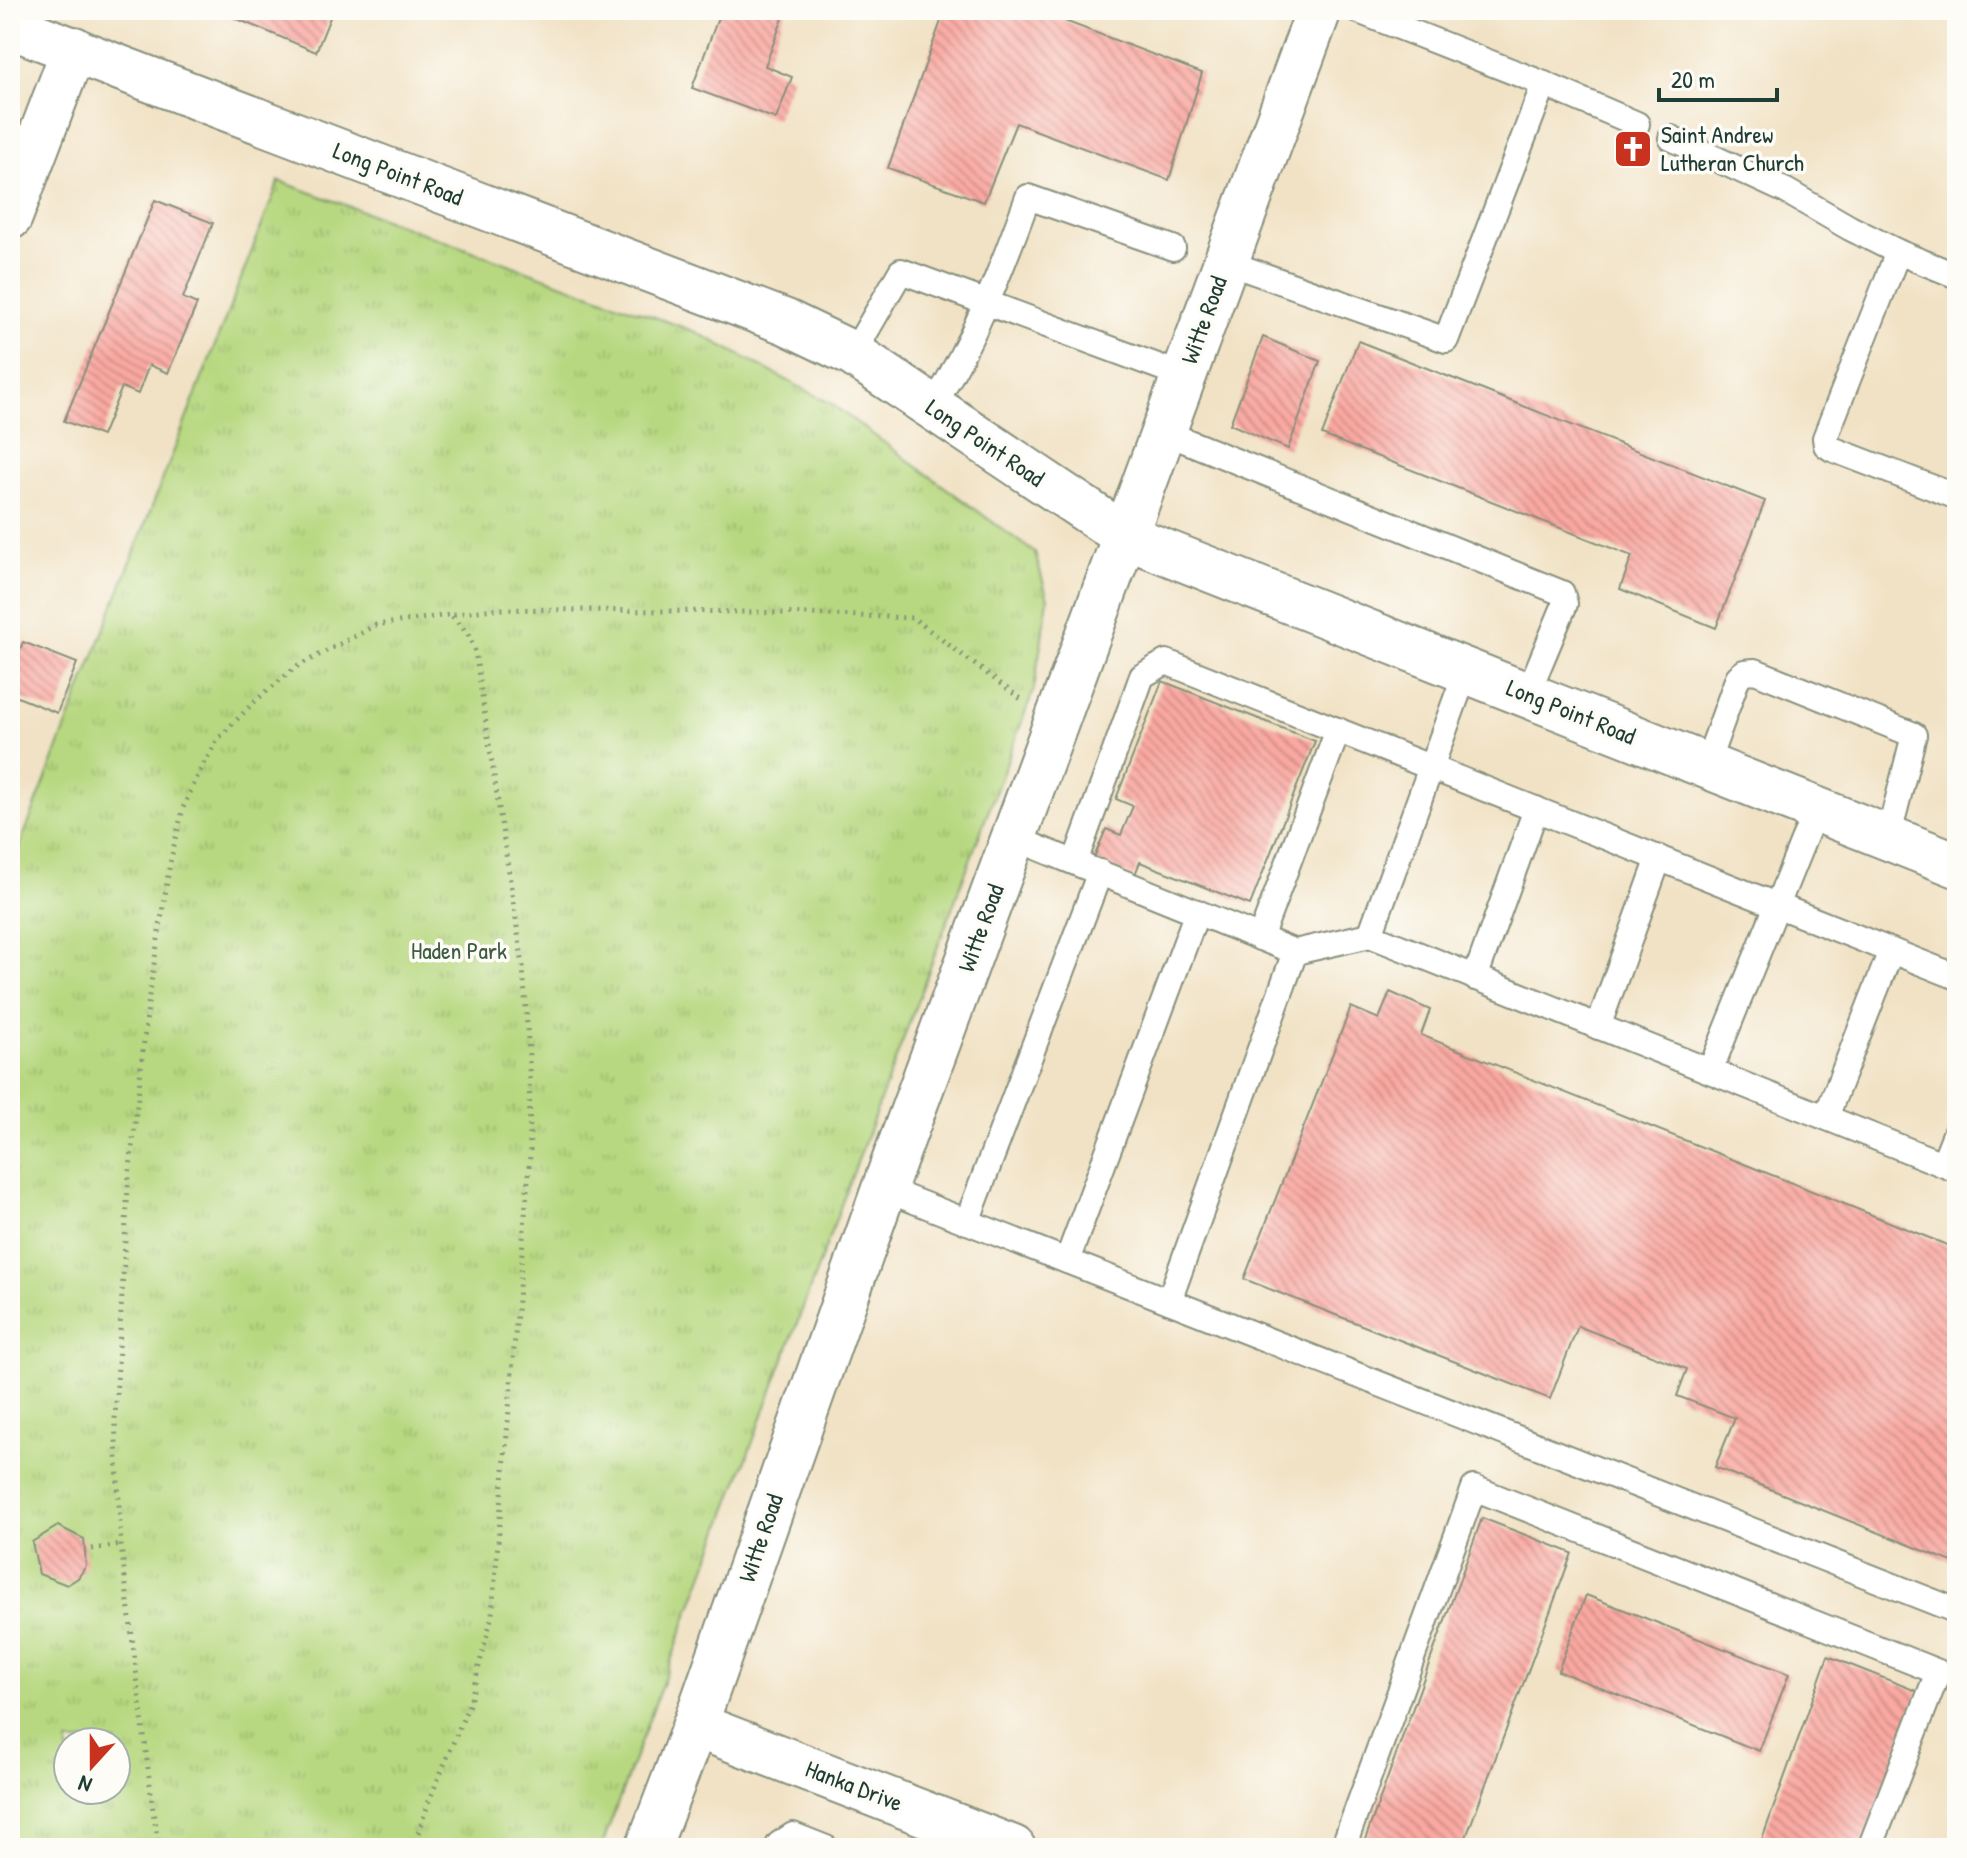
<svg xmlns="http://www.w3.org/2000/svg" width="1967" height="1858" font-family="'Patrick Hand',sans-serif">
<defs>
<pattern id="park-tufts" width="24" height="20" patternUnits="userSpaceOnUse" patternTransform="scale(2)"><rect width="24" height="20" fill="#b7d880"/><path d="M3 7l-1-3M5 7V3M7 7l1-3M15 17l-1-3M17 17v-4M19 17l1-3" fill="none" stroke="#9dba6f"/></pattern>
<pattern id="building-back-hatch" width="6" height="6" patternUnits="userSpaceOnUse" patternTransform="scale(2)"><rect width="6" height="6" fill="#faa8a1"/><path d="M-1 5l2 2M0 0l6 6M5-1l2 2" fill="none" stroke="#ca8a84"/></pattern>
</defs>
<rect width="100%" height="100%" fill="#fdfcf7"/>
<filter id="ink" filterUnits="userSpaceOnUse"><feTurbulence type="fractalNoise" baseFrequency=".0125" numOctaves="2"/><feDisplacementMap in="SourceGraphic" scale="16" xChannelSelector="R" yChannelSelector="G"/><feConvolveMatrix kernelMatrix="1 2 1 2 8 2 1 2 1" color-interpolation-filters="sRGB"/></filter>
<filter id="wash" filterUnits="userSpaceOnUse"><feTurbulence type="fractalNoise" baseFrequency=".006" numOctaves="4" result="noise"/><feDisplacementMap in="SourceGraphic" scale="32" xChannelSelector="R" yChannelSelector="G"/><feGaussianBlur stdDeviation="1.8" result="paint"/><feColorMatrix in="noise" values="0 0 0 0 0 0 0 0 0 0 0 0 0 0 0 0 0 1.4 0 .05"/><feComposite in="paint" operator="in"/></filter>
<g filter="url(#wash)">
<rect width="100%" height="100%" fill="#f1e2c5"/>
<path fill="url(#park-tufts)" stroke="#6b8a5a" stroke-width="2" fill-rule="evenodd" d="M279,181L696,332L830,403L1035,553L1048,599L1034,689L601,1848H10V871ZM68,1742H116V1790H68Z"/>
<g id="blocks">
<g fill="url(#building-back-hatch)">
<polygon points="216,10 333,10 316,52"/>
<polygon points="721,10 786,10 765,66 792,77 776,119 692,88"/>
<polygon points="945,10 1036,10 1202,73 1169,180 1016,123 984,202 888,168"/>
<polygon points="155,200 213,223 183,298 197,304 168,373 149,365 138,394 122,387 102,436 64,421"/>
<polygon points="1263,337 1320,361 1288,449 1230,424"/>
<polygon points="1358,341 1765,501 1716,628 1620,589 1632,556 1322,435"/>
<polygon points="23,642 77,663 57,713 10,694 10,675"/>
<polygon points="1162,681 1315,741 1250,905 1140,862 1134,877 1093,860 1106,829 1121,835 1133,806 1116,799"/>
<polygon points="1390,992 1430,1010 1421,1035 1957,1249 1957,1564 1715,1467 1735,1418 1677,1396 1687,1369 1578,1326 1550,1399 1244,1279 1351,1007 1379,1019"/>
<polygon points="1482,1518 1572,1553 1462,1848 1362,1848"/>
<polygon points="58,1526 84,1539 86,1566 78,1578 67,1585 39,1574 32,1542"/>
<polygon points="1586,1595 1789,1674 1759,1751 1558,1671"/>
<polygon points="1828,1656 1919,1692 1860,1848 1759,1848"/>
</g>
</g>
</g>
<g filter="url(#ink)">
<use href="#blocks" fill-opacity="0" stroke="#88907c" stroke-width="2"/>
<g fill="none" stroke-linecap="round" stroke-linejoin="round">
<g stroke="#88907c" stroke-width="28">
<g id="lane">
<polyline points="1544,84 1637,124"/>
<polyline points="1671,138 1786,191 1850,228 1898,252"/>
<polyline points="1226,262 1446,340 1544,84 1356,10"/>
<polyline points="1957,276 1898,252 1825,438 1826,445 1832,449 1957,497"/>
<polyline points="853,354 901,271 1184,376"/>
<path d="M932,408C975,338 1000,273 1028,197L1173,248"/>
<polyline points="1164,432 1562,593 1565,604 1527,695"/>
<polyline points="1706,766 1738,677 1744,672 1755,671 1914,735 1888,838"/>
<polyline points="1014,838 1295,952 1370,935 1957,1170"/>
<polyline points="1075,862 1142,676 1166,662 1957,977"/>
<polyline points="1370,935 1466,671"/>
<polyline points="1260,938 1338,730"/>
<polyline points="1475,978 1536,809"/>
<polyline points="1598,1027 1659,858"/>
<polyline points="1710,1071 1816,809"/>
<polyline points="1826,1117 1891,951"/>
<polyline points="1943,1164 1957,1129"/>
<polyline points="884,1189 1957,1611"/>
<polyline points="967,1222 1100,872"/>
<polyline points="1067,1261 1197,912"/>
<polyline points="1169,1301 1295,952"/>
<polyline points="777,1848 779,1844 793,1835 826,1848"/>
<polyline points="1343,1848 1474,1488 1938,1672 1870,1848"/>
</g>
</g>
<g stroke="#88907c" stroke-width="48">
<g id="street">
<polyline points="10,217 74,49"/>
<polyline points="695,1725 1013,1848"/>
</g>
</g>
<g stroke="#88907c" stroke-width="48">
<g id="secondary">
<polyline points="10,26 786,322 853,354 1125,536 1957,865"/>
<polyline points="648,1848 695,1725 884,1189 1319,10"/>
</g>
</g>
<g stroke="#88907c" stroke-width="5" stroke-dasharray="2 6" stroke-linecap="butt">
<polyline points="92,1549 121,1545"/>
<polyline points="160,1848 155,1826 121,1545 115,1419 128,1186 149,996 170,863 183,808 202,767 218,739 254,702 296,667 376,625 493,609 752,612 913,618 1021,699"/>
<polyline points="413,1848 429,1801 470,1702 492,1615 530,1155 529,1056 523,966 475,651 468,634 451,615"/>
</g>
<use href="#lane" stroke="#fff" stroke-width="24"/>
<use href="#street" stroke="#fff" stroke-width="44"/>
<use href="#secondary" stroke="#fff" stroke-width="44"/>
</g>
</g>
<defs>
<g id="church-square" transform="scale(2)"><rect x="-9" y="-9" width="18" height="18" rx="4" fill="#c8321e" stroke="#fdfcf7"/><path d="M-1.2-6h2.4v3.5h3.3v2.4h-3.3V6h-2.4V-.1h-3.3v-2.4h3.3Z" fill="#fff"/></g>
</defs>
<g fill-rule="evenodd">
<use href="#church-square" x="1633" y="149"/>
</g>
<g text-anchor="middle" stroke-width="7" stroke-linejoin="round" paint-order="stroke">
<g font-size="24" fill="#1f3d34" stroke="#fdfcf7" text-anchor="start">
<text x="1661" y="143">Saint Andrew<tspan x="1661" dy="28">Lutheran Church</tspan></text>
</g>
<g font-size="24" fill="#1f3d34" stroke="#fdfcf7">
<text transform="translate(398 174) rotate(21)" y="8">Long Point Road</text>
<text transform="translate(1204 320) rotate(-70)" y="8">Witte Road</text>
<text transform="translate(985 443) rotate(34)" y="8">Long Point Road</text>
<text transform="translate(1571 712) rotate(22)" y="8">Long Point Road</text>
<text transform="translate(981 928) rotate(-70)" y="8">Witte Road</text>
<text transform="translate(761 1538) rotate(-71)" y="8">Witte Road</text>
<text transform="translate(854 1786) rotate(21)" y="8">Hanka Drive</text>
</g>
<g font-size="24" fill="#3d5c43" stroke="#fdfcf7">
<text x="459" y="959">Haden Park</text>
</g>
</g>
<rect width="1967" height="1858" fill="none" stroke="#fdfcf7" stroke-width="40"/>
<g transform="translate(92 1766) rotate(201)"><circle r="38" fill="#fdfcf7" stroke="#a4b0a9" stroke-width="2"/>
<path d="M0-6L14 30L0 20L-14 30Z" fill="#c8321e"/>
<text y="-12" font-size="22" font-weight="bold" text-anchor="middle" fill="#1f3d34">N</text>
</g>
<path d="M1659 88v12h118v-12" fill="none" stroke="#1f3d34" stroke-width="4"/>
<text x="1671" y="88" font-size="24" fill="#1f3d34" stroke="#fdfcf7" stroke-width="6" paint-order="stroke">20 m</text>
</svg>
